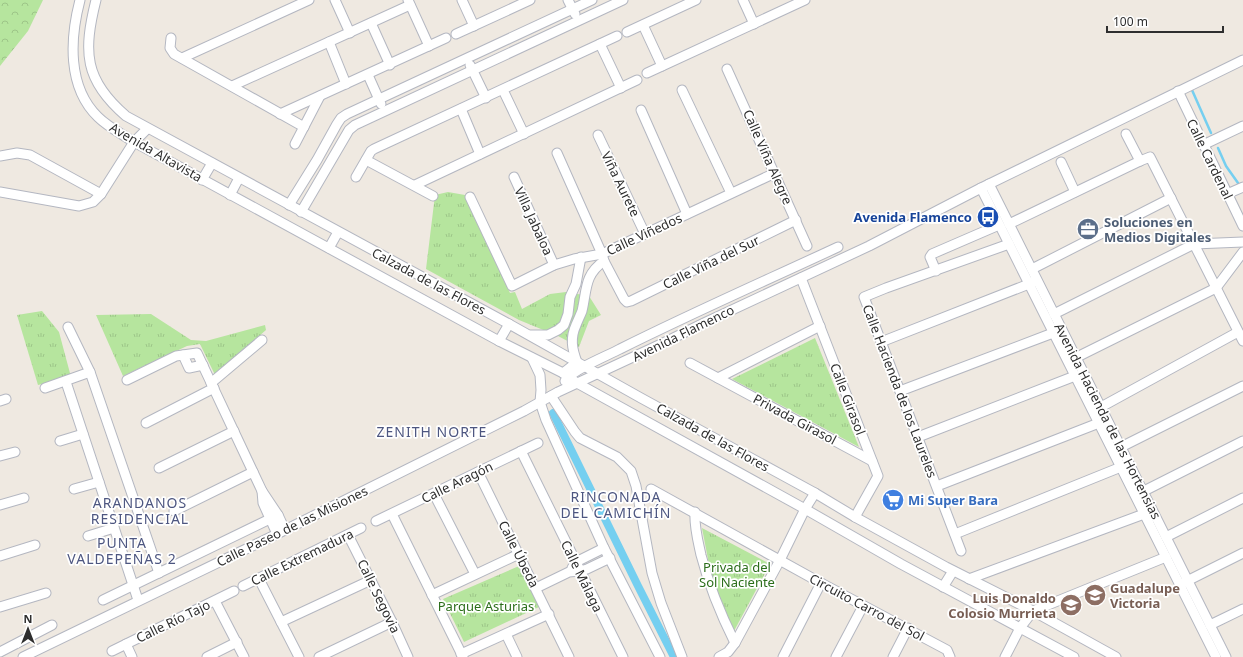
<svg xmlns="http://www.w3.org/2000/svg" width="1243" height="657" font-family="'Noto Sans',sans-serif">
<defs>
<pattern id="grass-tufts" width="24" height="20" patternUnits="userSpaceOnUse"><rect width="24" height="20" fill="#b6e59e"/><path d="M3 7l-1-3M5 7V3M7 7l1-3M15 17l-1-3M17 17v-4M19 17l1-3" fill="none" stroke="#9dc588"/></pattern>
<pattern id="forest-crowns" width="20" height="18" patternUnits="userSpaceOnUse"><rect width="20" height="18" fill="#b6e59e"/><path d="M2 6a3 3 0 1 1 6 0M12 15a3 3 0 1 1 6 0" fill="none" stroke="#9dc588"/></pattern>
</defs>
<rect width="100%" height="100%" fill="#efe9e1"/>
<g fill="url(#grass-tufts)">
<polygon points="448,192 465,195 510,293 515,292 522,309 550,294 566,292 589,296 601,315 589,321 579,347 558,336 519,320 426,269 435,195"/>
<polygon points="42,311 59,332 71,377 38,385 17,315"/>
<polygon points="151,314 191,340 206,341 265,325 266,330 215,375 200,344 187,346 123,376 96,315"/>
<polygon points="815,338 859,447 732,379"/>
<polygon points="702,528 770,564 734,631 712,580"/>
<polygon points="519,566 539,607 464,642 443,599"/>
</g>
<polygon fill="url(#forest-crowns)" points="0,0 43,0 28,31 0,66"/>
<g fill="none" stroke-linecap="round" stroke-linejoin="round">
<g stroke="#75cff0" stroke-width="2.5">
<polyline points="1192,90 1211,133"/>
<polyline points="1218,148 1226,166 1238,183"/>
</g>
<polyline stroke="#75cff0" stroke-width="8" points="553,413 638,586 674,657"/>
<g stroke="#b4b7c1" stroke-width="11">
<g id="minor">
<path d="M80,0C70,38 67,87 98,117C108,127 122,134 134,142L499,341L563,373L577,383L805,509L901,564L1074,657"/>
<path d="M96,0C83,52 84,80 126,116L509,324L641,398L815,493L855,517L946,567L1033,611L1116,657"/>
<polyline points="335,0 350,33"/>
<polyline points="408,0 429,46"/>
<polyline points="462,0 474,26"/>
<polyline points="568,0 575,14"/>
<polyline points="743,0 754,24"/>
<polyline points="371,23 390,65"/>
<polyline points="643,25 662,66"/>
<polyline points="627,32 696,0"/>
<polyline points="456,34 530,0"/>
<polyline points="171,38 170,48 174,54 304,127"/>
<polyline points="329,42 346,84"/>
<polyline points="600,44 621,88"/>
<polyline points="182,58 309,0"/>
<polyline points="470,65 486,98"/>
<polyline points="727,69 807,246"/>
<polyline points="647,73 805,0"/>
<polyline points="368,75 381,104"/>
<polyline points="232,86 410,5"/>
<polyline points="503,90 524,134"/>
<polyline points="682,90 731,193"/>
<polyline points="1178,91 1243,226"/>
<polyline points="461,109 480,154"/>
<polyline points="641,110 687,214"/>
<polyline points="280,114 446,38"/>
<polyline points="1126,134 1140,161"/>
<polyline points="598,135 645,234"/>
<polyline points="295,144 320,96"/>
<polyline points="1203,145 1243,126"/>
<polyline points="557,153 602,254 604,261 624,299 627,302 631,301 796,220"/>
<polyline points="0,156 17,153 30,155 101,194"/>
<polyline points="366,160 433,196"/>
<polyline points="1061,162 1075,192"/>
<polyline points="356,177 371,151 374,149 617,36"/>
<polyline points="514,177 554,265"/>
<polyline points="202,180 212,163"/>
<polyline points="989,184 1226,657"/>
<polyline points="415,185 637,80"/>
<polyline points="981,188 1216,657"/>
<polyline points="0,192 79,206 93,202 101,194 134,142 147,129"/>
<polyline points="1227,194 1243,187"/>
<polyline points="230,195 239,178"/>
<polyline points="470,197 512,286 554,265 574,259 602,254 775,173"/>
<polyline points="289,205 317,160 337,124 341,118 347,114 592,0"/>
<polyline points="301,212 349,130 355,125 623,0"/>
<polyline points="1009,224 1140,161 1150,157 1243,341"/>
<polyline points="329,248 338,232"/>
<polyline points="1032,269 1171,198"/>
<polyline points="936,271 930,257 932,254 999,225"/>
<polyline points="801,278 878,476 855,517"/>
<polyline points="1054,314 1194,244 1243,242"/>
<polyline points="68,327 90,372 159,573"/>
<polyline points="531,335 548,335 558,330 564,325 568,314 570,297 576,284 581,257"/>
<polyline points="499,341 509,324"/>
<polyline points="881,342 1034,282"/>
<polyline points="183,355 189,368 203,365"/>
<polyline points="532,358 540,375 541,390 540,402 546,420 604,548 660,657"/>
<polyline points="1071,360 1216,288 1243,252"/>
<polyline points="690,363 872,461"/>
<path d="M563,373L577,362C572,349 570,338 576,325C578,320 580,316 582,311C587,290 584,275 604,261"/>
<polyline points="718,378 820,326"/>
<polyline points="127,380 176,356 197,353 262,491"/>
<path d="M565,381C573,369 607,356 620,349C692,313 765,281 838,247"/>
<polyline points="66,382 138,600"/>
<polyline points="211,383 262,340"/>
<polyline points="45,388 90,372"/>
<polyline points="900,391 1053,333"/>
<polyline points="551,396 575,432 580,438 617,457 631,471 636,486 652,573 661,603 682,657"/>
<polyline points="0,401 6,399"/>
<polyline points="1101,407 1238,332"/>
<polyline points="146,423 214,388"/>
<polyline points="918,437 1075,376"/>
<polyline points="60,441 83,434"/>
<polyline points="1121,447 1243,386"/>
<polyline points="521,451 623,657"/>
<polyline points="0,456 15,452"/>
<polyline points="159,468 234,431"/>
<polyline points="478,472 569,657"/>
<polyline points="937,486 1104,421"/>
<polyline points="74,489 99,482"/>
<polyline points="651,489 821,583 947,650 950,657"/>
<polyline points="434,494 475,574"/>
<polyline points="1138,494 1243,441"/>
<polyline points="0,505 24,498"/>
<polyline points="174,511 253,472"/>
<path d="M695,512C694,527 698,541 701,555C709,586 721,615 735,643"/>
<polyline points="392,514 463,657"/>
<polyline points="376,521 538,443"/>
<polyline points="277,534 263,503 262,491 278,515 285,530"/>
<polyline points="955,534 1121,467"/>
<polyline points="348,535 392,622 408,657"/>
<polyline points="88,536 114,528"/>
<polyline points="1166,537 1243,498"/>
<polyline points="961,551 864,297 886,288 1009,244"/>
<polyline points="0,556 35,545"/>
<polyline points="572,568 576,562 604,548"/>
<polyline points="259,579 299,657"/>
<polyline points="969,579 1144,514"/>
<polyline points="1183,583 1243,553"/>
<polyline points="243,586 361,528"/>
<polyline points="943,587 953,571"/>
<polyline points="536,588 569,572 580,571 587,569 610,558"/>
<polyline points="432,595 519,554"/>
<polyline points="103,600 278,515"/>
<polyline points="215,601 244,657"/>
<polyline points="0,607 46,593"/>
<polyline points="281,622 371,580"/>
<polyline points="1210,625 1243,609"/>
<polyline points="506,634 517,657"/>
<polyline points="126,644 132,657"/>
<polyline points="112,651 234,591"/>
<polyline points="0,652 52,625"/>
<polyline points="461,654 549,614"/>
<polyline points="23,657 277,534 524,411 558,392 661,344 704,323 869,246 981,188 1243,60"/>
<polyline points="207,657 237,642"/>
<polyline points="319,657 392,622"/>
<polyline points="719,657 728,652 735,643 780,560 805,509 815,493"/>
<polyline points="783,657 821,583"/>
<polyline points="836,657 863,606"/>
<polyline points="893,657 908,628"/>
<polyline points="1005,657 1020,628 1033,611 1166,557"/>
</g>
</g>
<use href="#minor" stroke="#fff" stroke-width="9"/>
</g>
<defs>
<g id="bus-disc" transform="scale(1.15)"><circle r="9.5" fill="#1a4fb4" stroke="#fff"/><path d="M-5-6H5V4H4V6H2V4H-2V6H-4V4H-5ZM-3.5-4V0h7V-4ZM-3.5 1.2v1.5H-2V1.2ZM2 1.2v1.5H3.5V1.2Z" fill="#fff"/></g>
<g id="office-disc" transform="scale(1.15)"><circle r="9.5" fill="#5c6f8a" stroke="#fff"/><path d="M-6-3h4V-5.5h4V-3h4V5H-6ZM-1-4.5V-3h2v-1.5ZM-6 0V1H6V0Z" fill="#fff"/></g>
<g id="supermarket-disc" transform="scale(1.15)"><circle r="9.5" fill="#3f7fe0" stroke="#fff"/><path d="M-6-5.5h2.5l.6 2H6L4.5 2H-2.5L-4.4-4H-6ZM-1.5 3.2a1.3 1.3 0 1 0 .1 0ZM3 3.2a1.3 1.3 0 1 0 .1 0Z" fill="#fff"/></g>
<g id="school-disc" transform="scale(1.15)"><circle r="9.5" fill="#8d6e63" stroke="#fff"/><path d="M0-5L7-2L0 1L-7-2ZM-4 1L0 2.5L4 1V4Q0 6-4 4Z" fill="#fff"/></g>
</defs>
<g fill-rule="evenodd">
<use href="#bus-disc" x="988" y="217"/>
<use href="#office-disc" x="1088" y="229"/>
<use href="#supermarket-disc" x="893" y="500"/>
<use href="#school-disc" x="1095" y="595"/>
<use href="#school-disc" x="1071" y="605"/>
</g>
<g text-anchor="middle" stroke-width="3.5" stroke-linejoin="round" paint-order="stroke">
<g font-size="13" fill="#2e2e2e" stroke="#fff">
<text transform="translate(156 152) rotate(30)" y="5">Avenida Altavista</text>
<text transform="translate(768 157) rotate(66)" y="5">Calle Viña Alegre</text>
<text transform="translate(1210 159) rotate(64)" y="5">Calle Cardenal</text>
<text transform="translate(621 184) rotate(64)" y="5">Viña Aurete</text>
<text transform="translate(534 221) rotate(65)" y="5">Villa Jabaloa</text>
<text transform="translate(644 234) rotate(-25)" y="5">Calle Viñedos</text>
<text transform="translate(711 262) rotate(-26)" y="5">Calle Viña del Sur</text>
<text transform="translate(429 281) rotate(28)" y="5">Calzada de las Flores</text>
<text transform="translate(683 333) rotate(-26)" y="5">Avenida Flamenco</text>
<text transform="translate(900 391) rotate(69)" y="5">Calle Hacienda de los Laureles</text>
<text transform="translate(848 399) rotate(69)" y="5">Calle Girasol</text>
<text transform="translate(795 419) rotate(28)" y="5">Privada Girasol</text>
<text transform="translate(1108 421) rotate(63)" y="5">Avenida Hacienda de las Hortensias</text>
<text transform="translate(713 437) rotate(29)" y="5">Calzada de las Flores</text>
<text transform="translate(457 482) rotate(-26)" y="5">Calle Aragón</text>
<text transform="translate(292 526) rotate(-26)" y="5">Calle Paseo de las Misiones</text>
<text transform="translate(519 554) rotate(63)" y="5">Calle Úbeda</text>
<text transform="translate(302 557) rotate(-26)" y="5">Calle Extremadura</text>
<text transform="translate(582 576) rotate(64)" y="5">Calle Málaga</text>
<text transform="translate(379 596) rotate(64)" y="5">Calle Segovia</text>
<text transform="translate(867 607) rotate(28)" y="5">Circuito Carro del Sol</text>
<text transform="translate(173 621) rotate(-26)" y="5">Calle Río Tajo</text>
</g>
<g font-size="13" font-weight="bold" fill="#164399" stroke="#fff" text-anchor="end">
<text x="972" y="222">Avenida Flamenco</text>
</g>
<g font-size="13" font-weight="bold" fill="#4e5e75" stroke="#fff" text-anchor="start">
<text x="1104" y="227">Soluciones en<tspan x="1104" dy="15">Medios Digitales</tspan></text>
</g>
<g font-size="13" font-weight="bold" fill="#366cbe" stroke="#fff" text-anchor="start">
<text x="908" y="505">Mi Super Bara</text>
</g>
<g font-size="13" fill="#2c6e1b" stroke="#fff">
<text x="737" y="572">Privada del<tspan x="737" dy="15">Sol Naciente</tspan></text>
<text x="486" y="611">Parque Asturias</text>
</g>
<g font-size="13" font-weight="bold" fill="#785e54" stroke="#fff" text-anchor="start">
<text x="1110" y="593">Guadalupe<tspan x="1110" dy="15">Victoria</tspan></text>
<text x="1056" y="603" text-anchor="end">Luis Donaldo<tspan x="1056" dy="15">Colosio Murrieta</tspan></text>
</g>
<g font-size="14" letter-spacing="1" fill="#4d5680" stroke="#fff">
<text x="432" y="437">ZENITH NORTE</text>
<text x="616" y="502">RINCONADA<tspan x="616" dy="16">DEL CAMICHÍN</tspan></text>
<text x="140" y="508">ARANDANOS<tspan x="140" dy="16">RESIDENCIAL</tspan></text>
<text x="122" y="548">PUNTA<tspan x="122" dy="16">VALDEPEÑAS 2</tspan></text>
</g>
</g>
<g transform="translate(28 629)" stroke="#ffffff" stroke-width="3" paint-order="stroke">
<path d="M0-3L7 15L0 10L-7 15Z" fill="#2e2e2e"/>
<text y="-6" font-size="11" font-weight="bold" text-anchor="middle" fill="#2e2e2e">N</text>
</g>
<path d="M1107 26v6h116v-6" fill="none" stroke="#2e2e2e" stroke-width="2"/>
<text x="1113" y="26" font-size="12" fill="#2e2e2e" stroke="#ffffff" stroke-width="3" paint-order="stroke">100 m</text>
</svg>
